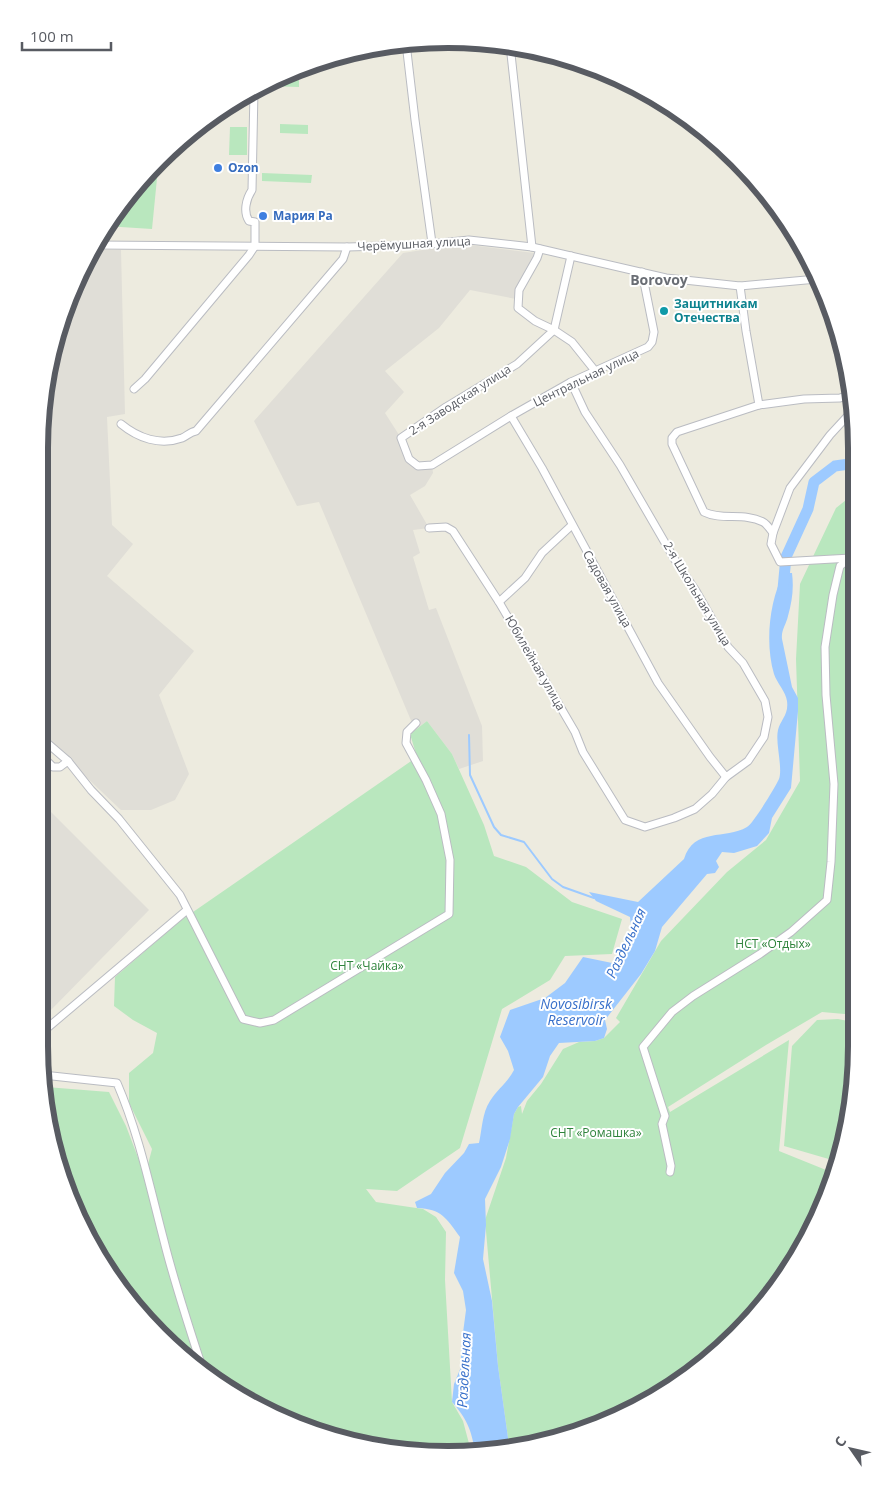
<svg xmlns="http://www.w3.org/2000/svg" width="896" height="1494" font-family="'Open Sans',sans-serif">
<rect width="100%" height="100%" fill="#edebdf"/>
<g fill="#e0ded7">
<polygon points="461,244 534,253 521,300 470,290 439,328 385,371 404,392 385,413 401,438 408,459 418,466 432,465 433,473 425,486 410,495 429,528 413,530 420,553 413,557 429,610 436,608 482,726 483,761 459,769 452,754 427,721 415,730 319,502 297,506 254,421 403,253"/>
<polygon points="93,250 121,250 125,414 107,417 112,525 133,544 107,576 194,651 159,695 189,774 175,800 151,810 121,810 39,732 40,421 61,316"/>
<polygon points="39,800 149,910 47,1014 39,1020"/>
</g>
<g fill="#b9e7be">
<polygon points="274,79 299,80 299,87 265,86 265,84"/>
<polygon points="280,124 308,125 308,134 280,133"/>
<polygon points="230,127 247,127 247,155 229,155"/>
<polygon points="159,158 152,229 105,226 108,220"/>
<polygon points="262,173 312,175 311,183 262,181"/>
<polygon points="856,492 856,1015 822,1012 766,1045 668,1107 670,1112 789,1040 779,1151 836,1174 835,1178 788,1274 697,1371 579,1434 509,1445 498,1366 485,1220 506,1158 514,1114 518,1107 521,1106 522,1114 527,1101 541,1084 563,1049 579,1042 595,1041 604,1038 620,1022 616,1018 661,941 727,872 766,840 800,781 796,659 800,584 836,508"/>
<polygon points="427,721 452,754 484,825 494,856 526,867 572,902 622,919 612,954 565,956 550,980 502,1009 460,1148 397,1191 366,1189 376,1202 423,1209 436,1217 446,1232 445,1280 452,1402 463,1421 471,1451 448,1455 317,1434 220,1386 123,1295 60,1177 46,1087 109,1092 126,1126 145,1176 152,1149 129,1103 129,1073 153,1053 157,1033 133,1020 114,1006 115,977 180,921 417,757 410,734"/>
<path d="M838,1019L853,1022C866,1052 845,1129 839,1162L784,1146L792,1046L817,1020Z"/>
</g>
<path fill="#9dcaff" d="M784,573H792C794,589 792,601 788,616C786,625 781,630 782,639L792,687L798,698V711L791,788L772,818L769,833L757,846L734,853L722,852L716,861L719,867L715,873L707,874L662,927L655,951L641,974L605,1020L607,1029L604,1038L595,1041L559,1043L550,1056L543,1077L518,1107L514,1114L510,1139L501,1167L485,1199L486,1225L483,1259L492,1301L498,1366L509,1445L475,1451C471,1429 467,1419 452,1402L454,1384L461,1367V1348L466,1310L463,1291L454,1273L460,1237C446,1218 442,1209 417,1208L415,1202L431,1194L445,1173L464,1153L469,1144L479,1143C482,1130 482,1113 490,1101C497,1090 508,1082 514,1070L508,1051L500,1037L510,1010L545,998L565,983L583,957L617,964L623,946L633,943L630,917L596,901L589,892L638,902L684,859C694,827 725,840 747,827C753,824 776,786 779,779C783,767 775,743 778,730C780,720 789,715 787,701C786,692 777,683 774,674C765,644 769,601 784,573Z"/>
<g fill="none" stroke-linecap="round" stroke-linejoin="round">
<polyline stroke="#9dcaff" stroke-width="2" points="469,735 470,775 494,827 501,835 524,842 552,879 563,887 594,898"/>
<polyline stroke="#9dcaff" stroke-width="11" points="783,589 786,557 808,509 814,482 835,466 856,463"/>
<g stroke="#babcc2" stroke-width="9">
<g id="minor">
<polyline points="406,43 415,120 432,243"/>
<polyline points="510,45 532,247"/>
<polyline points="96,245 347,247 421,245 469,240 532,247 666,278 740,286 817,279"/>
<polyline points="540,249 537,258 519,290 518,308 535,321 554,330 517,364 446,407 401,438 409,459 418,466 432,465 511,416 571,382 648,347 652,342 654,332 642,272"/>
<polyline points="571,256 554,330 572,342 596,372"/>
<polyline points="740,286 746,331 759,405 804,399 840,398 852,394"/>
<path d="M134,389L145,379L249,255L255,246V222L249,221C243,212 246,199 252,190L254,90"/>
<path d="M759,405L677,432L672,438V444L704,512C722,521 744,512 763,522C767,524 770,529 773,533L771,544L780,562L851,558"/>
<polyline points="511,416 542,468 658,683 710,757 726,777 748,761 764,737 768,717 765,701 743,663 728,647 696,591 675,560 620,465 585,412 571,382"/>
<path d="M121,424C138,438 160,446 182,438C187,436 190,432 196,431L343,259L347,247"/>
<polyline points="429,528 446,527 453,531 499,602 575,732 583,752 625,820 645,827 674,818 695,809 712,794 726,777"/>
<polyline points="773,533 790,488 830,435 854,409"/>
<polyline points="499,602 525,578 542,553 572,525"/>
<polyline points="39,736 68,761"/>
<polyline points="39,753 53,767 60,767 68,761 91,790 119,819 180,895 243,1019 260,1023 274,1020 449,914 450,860 441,814 426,780 406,743 407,732 416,723"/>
<polyline points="39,1035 187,910"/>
<path d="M43,1075L117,1083C139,1134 150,1188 164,1241C175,1285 189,1327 203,1370"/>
<polyline points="670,1172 671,1166 662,1124 665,1116 643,1047 672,1012 693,996 760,954 791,932 827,900 831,862 834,784 826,695 825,647 833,595 840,566 856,553"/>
</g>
</g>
<use href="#minor" stroke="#fff" stroke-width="7"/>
</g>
<g fill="#3f7fe0" stroke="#fff" stroke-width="2">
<circle cx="218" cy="168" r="5"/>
<circle cx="263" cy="216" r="5"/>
</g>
<circle fill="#0f9aa8" stroke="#fff" stroke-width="2" cx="664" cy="311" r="5"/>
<g text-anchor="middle" stroke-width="4" stroke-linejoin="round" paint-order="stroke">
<g font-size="12" font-weight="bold" fill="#366cbe" stroke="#fff" text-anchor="start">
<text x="228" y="172">Ozon</text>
<text x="273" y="220">Мария Ра</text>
</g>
<g font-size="12" fill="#585b62" stroke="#fff">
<text transform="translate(414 244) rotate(-3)" y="4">Черёмушная улица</text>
<text transform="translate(586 378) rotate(-26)" y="4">Центральная улица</text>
<text transform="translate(460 400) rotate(-33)" y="4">2-я Заводская улица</text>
<text transform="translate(607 589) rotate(61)" y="4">Садовая улица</text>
<text transform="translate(697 594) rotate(59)" y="4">2-я Школьная улица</text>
<text transform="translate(535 663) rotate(60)" y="4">Юбилейная улица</text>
</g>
<g font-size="12" font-weight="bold" fill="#0d838f" stroke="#fff" text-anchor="start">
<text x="674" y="308">Защитникам<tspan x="674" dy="14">Отечества</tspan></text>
</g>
<g font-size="12" fill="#2e833b" stroke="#fff">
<text x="773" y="948">НСТ «Отдых»</text>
<text x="367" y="970">СНТ «Чайка»</text>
<text x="596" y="1137">СНТ «Ромашка»</text>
</g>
<g font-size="14" font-weight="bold" fill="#696d74" stroke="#fff">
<text x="659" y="285">Borovoy</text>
</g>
<g font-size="14" font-style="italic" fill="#3870ca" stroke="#fff">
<text transform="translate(626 943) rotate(-65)" y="5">Раздельная</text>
<text x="576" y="1009">Novosibirsk<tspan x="576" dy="16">Reservoir</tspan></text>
<text transform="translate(464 1370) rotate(-87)" y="5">Раздельная</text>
</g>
</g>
<path d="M0 0H896V1494H0ZM448 48H448A400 400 0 0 1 848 448V1046A400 400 0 0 1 448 1446H448A400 400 0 0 1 48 1046V448A400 400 0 0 1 448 48Z" fill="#fff" fill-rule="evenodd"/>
<path fill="none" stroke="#585b62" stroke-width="6" d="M448 48H448A400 400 0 0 1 848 448V1046A400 400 0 0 1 448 1446H448A400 400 0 0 1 48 1046V448A400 400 0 0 1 448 48Z"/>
<g transform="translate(851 1449) rotate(304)" stroke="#ffffff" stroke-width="4" paint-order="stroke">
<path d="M0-4L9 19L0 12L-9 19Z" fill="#585b62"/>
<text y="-8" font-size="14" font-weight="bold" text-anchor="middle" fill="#585b62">С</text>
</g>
<path d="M22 42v8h89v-8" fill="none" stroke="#585b62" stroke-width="2.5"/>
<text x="30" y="42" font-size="15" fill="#585b62" stroke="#ffffff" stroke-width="4" paint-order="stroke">100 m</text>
</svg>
